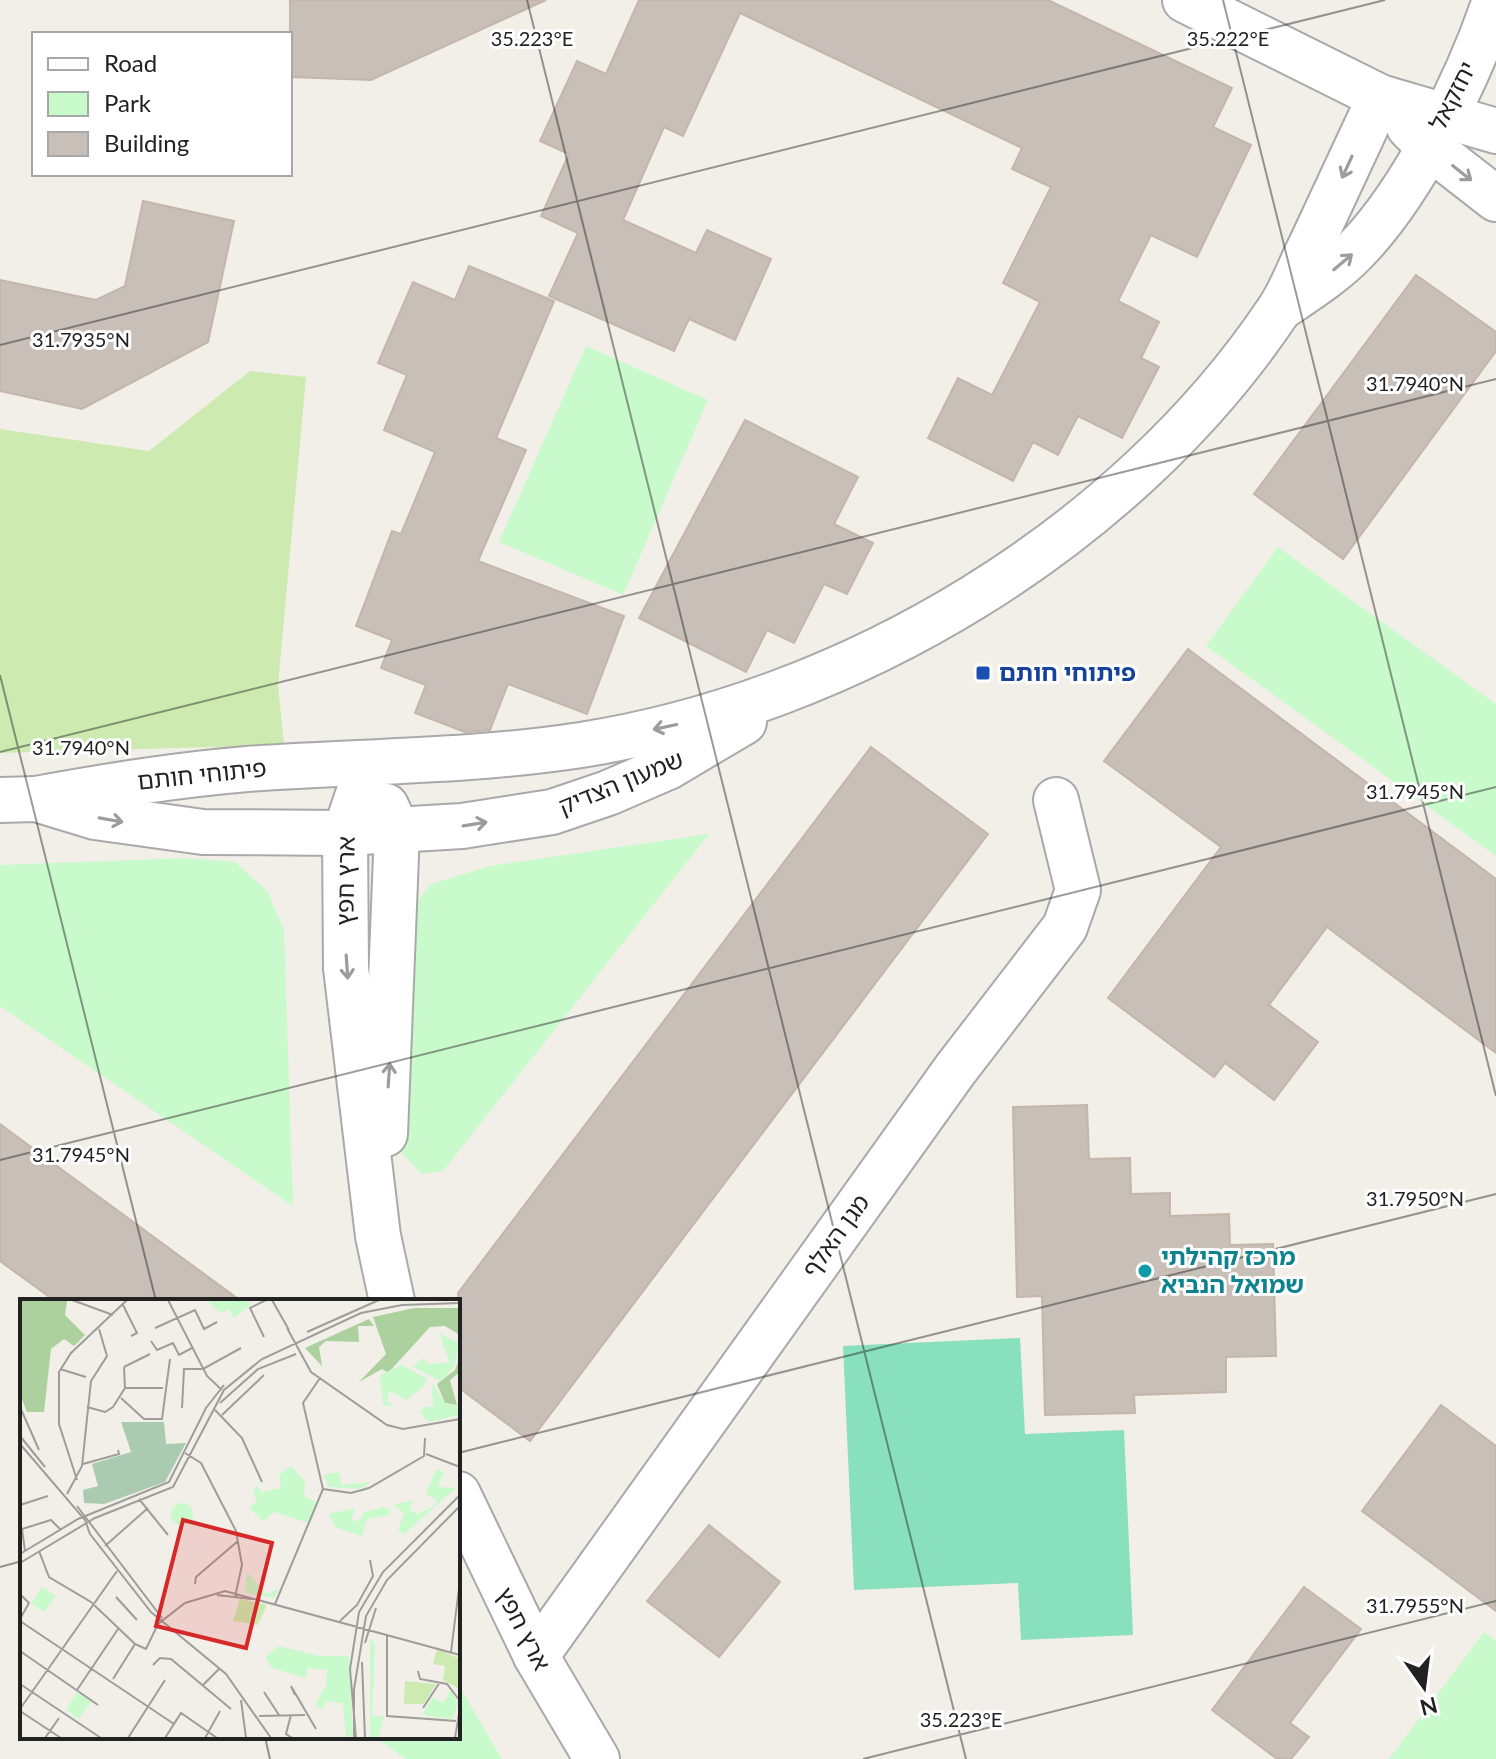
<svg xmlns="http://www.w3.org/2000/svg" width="1496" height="1759" font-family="Lato,'Noto Sans Hebrew',sans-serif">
<rect width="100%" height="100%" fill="#f2efe9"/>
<polygon fill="#cdebb0" points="250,371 306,377 278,685 284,745 0,753 0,429 149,451"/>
<g fill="#c8facc">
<polygon points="586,346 708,400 623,595 499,542"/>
<polygon points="1278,547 1496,704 1496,856 1206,646"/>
<polygon points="709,834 443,1171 421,1174 401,1152 411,908 431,884 490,866"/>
<polygon points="187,858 235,862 268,892 284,931 293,1206 0,1006 0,865"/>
<polygon points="1484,1632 1496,1641 1496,1759 1389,1759"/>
<polygon points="458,1684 502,1759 406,1759 375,1737 458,1737"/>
</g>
<polygon fill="#88e0be" points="1020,1338 1025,1434 1124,1430 1133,1635 1021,1640 1018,1583 854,1590 843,1346"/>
<g fill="#c7bfb8" stroke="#c4b6ab" stroke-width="2">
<polygon points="290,0 546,0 371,80 290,77"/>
<polygon points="639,0 1048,0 1232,88 1213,127 1251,145 1197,257 1151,235 1118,301 1159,322 1141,358 1159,367 1122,438 1078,416 1058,455 1033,442 1013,481 928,438 958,378 992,395 1040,302 1003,283 1051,187 1012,169 1022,148 740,13 683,136 664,127 623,220 696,253 707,230 771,259 735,340 689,319 674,351 549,296 578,233 541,216 569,154 540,141 577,61 606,74"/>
<polygon points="143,201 234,221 208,342 82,409 0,391 0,280 96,300 125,286"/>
<polygon points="469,266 554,301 496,438 526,450 478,561 624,616 587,714 508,684 490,730 465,732 415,713 426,685 381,668 392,640 356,626 392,531 401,534 435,452 384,430 407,375 378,363 413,282 455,300"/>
<polygon points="1416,275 1496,332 1496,351 1343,559 1254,494"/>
<polygon points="745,420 858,477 834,524 873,543 847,594 824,584 794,643 767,630 746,672 639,618"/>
<polygon points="1188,649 1496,879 1496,1053 1327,927 1269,1005 1318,1042 1274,1100 1225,1063 1214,1077 1108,998 1221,847 1104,761"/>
<polygon points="871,747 988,834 530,1441 458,1387 458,1293"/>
<polygon points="1087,1105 1089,1159 1130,1158 1131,1194 1170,1193 1170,1216 1229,1214 1230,1245 1273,1244 1276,1356 1226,1357 1226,1392 1134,1395 1135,1413 1045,1415 1042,1296 1017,1297 1013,1107"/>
<polygon points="0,1124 46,1158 241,1301 55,1301 0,1261"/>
<polygon points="1441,1405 1496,1446 1496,1611 1362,1511"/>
<polygon points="709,1525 780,1582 719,1657 647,1601"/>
<polygon points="1304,1587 1361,1629 1290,1723 1309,1737 1291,1759 1277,1759 1212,1710"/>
</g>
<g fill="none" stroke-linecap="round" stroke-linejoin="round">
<g stroke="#a9a9a9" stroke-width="48">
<g id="minor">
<polyline points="1185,0 1380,97 1496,131"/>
<polyline points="1409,127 1428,146 1496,199"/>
<path d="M1282,307C1307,290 1334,273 1355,251C1413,192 1469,78 1495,0"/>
<polyline points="368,765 345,833 346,968 378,1236 392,1301"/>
<path d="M36,799C106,786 176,775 247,769C359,761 470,762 581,745C850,703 1126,538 1278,311C1292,291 1300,266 1311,245C1334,196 1357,146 1380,97"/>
<polyline points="0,800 36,799 95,817 203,832 345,833 462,826 552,812 608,793 668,767 744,722"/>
<polyline points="385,1134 397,830 386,806"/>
<polyline points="458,1494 536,1656 597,1759"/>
<polyline points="536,1656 955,1070 1065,927 1078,890 1056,800"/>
</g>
</g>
<use href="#minor" stroke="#fff" stroke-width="44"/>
</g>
<defs><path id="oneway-shaft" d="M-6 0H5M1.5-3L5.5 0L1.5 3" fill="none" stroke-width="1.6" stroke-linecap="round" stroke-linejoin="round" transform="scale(2)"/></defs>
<g stroke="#9c9c9c">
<use href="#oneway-shaft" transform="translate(1347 167) rotate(115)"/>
<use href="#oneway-shaft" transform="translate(1462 173) rotate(38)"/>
<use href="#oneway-shaft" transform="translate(1343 262) rotate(-40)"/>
<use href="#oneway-shaft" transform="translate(665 727) rotate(168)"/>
<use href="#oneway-shaft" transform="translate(111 820) rotate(10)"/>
<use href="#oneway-shaft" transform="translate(475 824) rotate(-9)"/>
<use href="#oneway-shaft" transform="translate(347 967) rotate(86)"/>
<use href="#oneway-shaft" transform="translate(389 1075) rotate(-86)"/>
</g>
<path fill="none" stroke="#222" stroke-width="2" stroke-opacity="0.45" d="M527,0L966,1759M1223,0L1496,1096M0,345L1385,0M0,675L156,1301M0,752L1496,379M0,1160L1496,787M458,1453L1496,1194M0,1567L22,1561M265,1737L270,1759M863,1759L1496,1601"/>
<rect fill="#1a4fb4" stroke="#fff" stroke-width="3" x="975" y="665" width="16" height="16" rx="4"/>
<circle fill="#0f9aa8" stroke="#fff" stroke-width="3" cx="1145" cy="1271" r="8"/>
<g text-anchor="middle" stroke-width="6" stroke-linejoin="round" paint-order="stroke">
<g font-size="24" fill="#222" stroke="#fff">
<text transform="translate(1453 96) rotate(-63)" y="8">יחזקאל</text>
<text transform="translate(202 775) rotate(-6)" y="8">פיתוחי חותם</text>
<text transform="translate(621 783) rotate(-22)" y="8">שמעון הצדיק</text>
<text transform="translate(346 881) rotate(-89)" y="8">ארץ חפץ</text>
<text transform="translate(836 1236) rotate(-54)" y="8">מגן האלף</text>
<text transform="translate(523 1629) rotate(63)" y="8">ארץ חפץ</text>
</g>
<g font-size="24" font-weight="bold" fill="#164399" stroke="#fff" text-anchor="start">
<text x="999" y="681">פיתוחי חותם</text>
</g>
<g font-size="24" font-weight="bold" fill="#0d838f" stroke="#fff" text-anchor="start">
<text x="1161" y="1265">מרכז קהילתי<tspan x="1161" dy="28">שמואל הנביא</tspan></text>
</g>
</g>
<g transform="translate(20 1299)">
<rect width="440" height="440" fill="#f2efe9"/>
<path d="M220,300L247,306L238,326L213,322ZM417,350L440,360V390L423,381L425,367L413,365ZM385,382L416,385L404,405H384Z" fill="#cdebb0"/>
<path d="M0,1L47,2L45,16L65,36L54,47L44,40L31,50L24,113H7L0,95ZM394,9H440V36L425,27L410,28L368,74L362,70L339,83L366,55L353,18ZM349,20L354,27H338L339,43L306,42L299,48L302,67L285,49ZM440,58V73L430,81L437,106L425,104L417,85L435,71Z" fill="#add19e"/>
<path d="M101,123H144L146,145L166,144L145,183L84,205L64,204L63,191L78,187L72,165L111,153Z" fill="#aacbaf"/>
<path d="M187,1H228L231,6L213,19L209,10L200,14ZM419,34L439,44L435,66L421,82L393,68L403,59L408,65L430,64ZM382,66L407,80L404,87L386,101L369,92L367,102L374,108L363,106L360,76ZM412,84L425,104L438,107L440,116L409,123L400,114L405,107L413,109ZM271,167L285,182L284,197L296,203L288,224L254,213L243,222L229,208L237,202L233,191L237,186L241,193L261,189L259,176ZM416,170L424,173L418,188L436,189L384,235L378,231L384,214L373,206L394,201L389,211L398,215L414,207L417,201L406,195ZM319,173L322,186L352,183L339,190L309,188L304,176ZM151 215a11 11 0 1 1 22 0a11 11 0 1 1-22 0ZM364,208L371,211L369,216L347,220L342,237L315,228L309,215L335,209L331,221L339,222L343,214ZM227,273L247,295L259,289L254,299L225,294ZM22,288L36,297L24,313L11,304ZM350,338L355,345L352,417H364L358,439H350ZM259,347L299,357H329L333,437L326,439L323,404L307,402L302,411L295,405L306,387L307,371L288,369L285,379L252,369L245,358ZM431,391L438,404L433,420L402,416L413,398L423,404ZM57,393L71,402L59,420L46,411Z" fill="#c8facc"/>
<path fill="none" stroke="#9f9d99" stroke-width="2" d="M52,1L93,16M148,1L187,77L202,91M252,1L269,31M103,6L117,34L111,37M135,29L175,11L184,30L197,23M267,29L291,73L367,126L383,130L440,120M287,33L359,1M244,38L230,9L246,1M131,42L137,51L153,44L159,56L172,49M104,68L130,55M40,70L66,78M105,89H143M101,99L124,120H142L150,60M200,104L238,70L276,55M0,108L19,151M67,108L85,113L93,108L105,89L104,68M162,109L164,70H183L221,49M195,111L222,139L242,183M202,116L244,76M0,137L25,168M0,145L65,221L70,235L131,313L206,375L251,439M165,154L181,164L216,232L222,266L215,298M406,155L440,168M63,165L99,155L98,151M57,181L39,125V73L51,54L107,1M303,190L331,194L349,189L404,157L405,139M47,195L62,167L71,82L87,57L79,30M119,200L148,236M0,206L28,197M57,207L142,319M85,247L128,209M5,252L2,230L31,221L40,230M19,252L29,278L71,303L115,345M0,255L58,220L149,183L186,109L204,86M0,264L75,219L153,188L204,91L242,60L341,14L382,6L440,4M175,285L176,278L218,242M0,295L9,304L0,320M197,296L231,300M96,298L117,321M255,305L303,190L283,104L300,79M0,322L154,425M320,322L337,306L353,277L350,261M367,335V417L436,422M345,344L356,309M115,345L126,350L138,325L165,304L205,292L440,356M0,352L78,406M431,353L440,281M342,363L345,439M133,366L140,359L151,360L211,410M398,372L400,380L427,385L440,402M93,380L115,345M0,385L81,439M182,387L200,369M57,391L98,330M244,393L259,416M275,396L271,387L296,430M221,401L226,439M403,409L420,383M0,410L97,272M0,412L41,439M271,416L266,435L272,439M239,417L285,416M25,439L39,419M108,439L145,381M145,439L161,414L197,439M185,439L200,412M334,439V390L346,317L367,281L440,207M336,439L330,370L339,313L363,273L440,196M435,439L440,409"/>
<path fill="#d62828" fill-opacity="0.15" stroke="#d62828" stroke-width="4" d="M163,221L252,244L226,349L136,327Z"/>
<rect width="440" height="440" fill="none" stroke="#222" stroke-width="4"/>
</g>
<g font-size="20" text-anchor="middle" fill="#222" stroke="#fff" stroke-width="6" stroke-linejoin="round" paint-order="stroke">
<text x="532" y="46">35.223°E</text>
<text x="1228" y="46">35.222°E</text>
<text x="81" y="347">31.7935°N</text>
<text x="1415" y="391">31.7940°N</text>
<text x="81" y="755">31.7940°N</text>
<text x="1415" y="799">31.7945°N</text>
<text x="81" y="1162">31.7945°N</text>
<text x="1415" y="1206">31.7950°N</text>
<text x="1415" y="1613">31.7955°N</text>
<text x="961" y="1727">35.223°E</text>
</g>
<rect x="32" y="32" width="260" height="144" fill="#ffffff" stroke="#a7a7a7" stroke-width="2"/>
<rect x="48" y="58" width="40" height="12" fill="#ffffff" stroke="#a7a7a7" stroke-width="2"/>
<text x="104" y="72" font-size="24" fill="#222222">Road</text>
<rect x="48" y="92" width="40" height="24" fill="#c8facc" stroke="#a7a7a7" stroke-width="2"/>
<text x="104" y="112" font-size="24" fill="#222222">Park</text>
<rect x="48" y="132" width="40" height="24" fill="#c7bfb8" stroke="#a7a7a7" stroke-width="2"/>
<text x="104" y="152" font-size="24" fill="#222222">Building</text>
<g transform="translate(1424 1687) rotate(166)" stroke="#ffffff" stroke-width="6" paint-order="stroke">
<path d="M0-6L14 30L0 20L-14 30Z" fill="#222222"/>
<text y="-12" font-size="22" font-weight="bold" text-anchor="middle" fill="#222222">N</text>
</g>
</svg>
